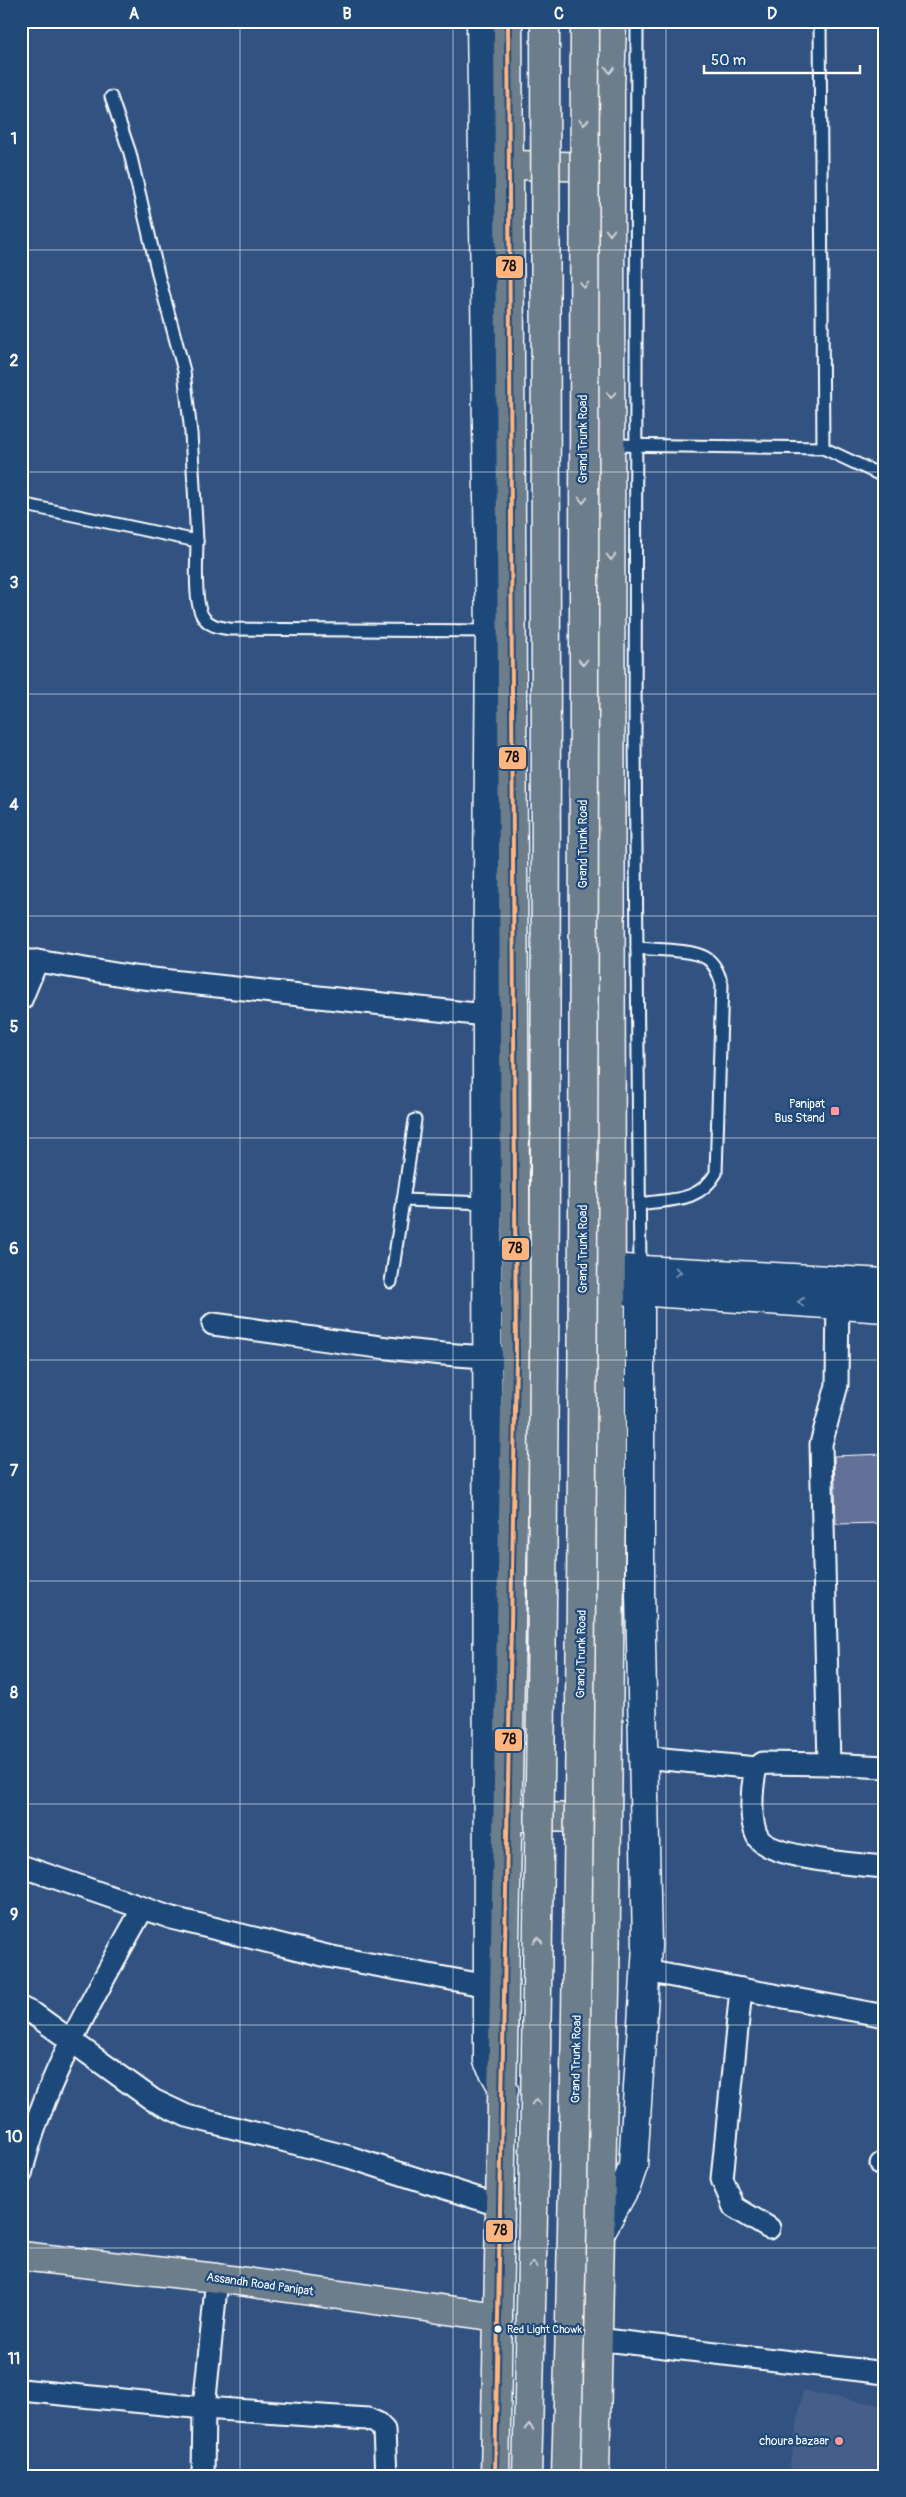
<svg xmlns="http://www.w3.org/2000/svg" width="906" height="2497" font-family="Pangolin,sans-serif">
<rect width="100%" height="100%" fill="#325382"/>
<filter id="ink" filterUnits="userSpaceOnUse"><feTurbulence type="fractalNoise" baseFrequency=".02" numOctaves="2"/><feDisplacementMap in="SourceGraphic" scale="10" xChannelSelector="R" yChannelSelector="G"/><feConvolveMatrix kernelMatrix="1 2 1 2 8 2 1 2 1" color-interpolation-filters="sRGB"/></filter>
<g filter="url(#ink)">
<polygon fill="#455e8a" points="803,2391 885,2406 885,2476 788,2476"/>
<polygon fill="#636f97" stroke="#fff" points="885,1454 885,1523 836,1524 834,1456"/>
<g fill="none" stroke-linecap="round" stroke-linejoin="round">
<g stroke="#fff" stroke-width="15">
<g id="service">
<polyline points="637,21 635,741 640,1269"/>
<polyline points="820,21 823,448"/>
<polyline points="111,97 130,153 159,278 184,371 191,433 197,541"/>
<polyline points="611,445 823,448 885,477"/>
<path d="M21,504L197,541C197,558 193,606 204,618C210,626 219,627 229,629L492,631"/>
<path d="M637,948C655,950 691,949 706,958C715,963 719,975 722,984L716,1173C699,1203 670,1199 639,1204"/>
<polyline points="403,1200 487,1203"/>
<polyline points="391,1282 415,1120"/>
</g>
</g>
<g stroke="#fff" stroke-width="25">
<g id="minor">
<polyline points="21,961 37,961 134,977 503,1017"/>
<polyline points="21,1000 37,961"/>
<polyline points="838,1290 837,1385 821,1444 829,1764 885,1767"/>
<path d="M213,1324C314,1337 415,1356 516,1358"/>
<polyline points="643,1757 756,1768"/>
<path d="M829,1764L763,1763L756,1768C752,1785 748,1823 759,1839C772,1858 860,1865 885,1867"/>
<polyline points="21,1866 172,1918 327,1956 488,1986"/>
<polyline points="646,1971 885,2016"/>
<polyline points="741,1989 722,2179 734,2207 769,2228"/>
<polyline points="21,2008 34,2014 153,2100 187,2116 349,2157 501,2206"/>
<polyline points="881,2164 885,2166"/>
<path d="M21,2174C44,2079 96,1993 143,1908"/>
<polyline points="597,2339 885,2373"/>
<polyline points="21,2390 204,2408 368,2419 377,2423 384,2430 386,2476"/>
<polyline points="203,2476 204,2408 217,2278"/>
</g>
</g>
<g stroke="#fff" stroke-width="31">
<g id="tertiary">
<polyline points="481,21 490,631 487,1016 488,2061 504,2090"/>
<polyline points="623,1269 885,1283"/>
<polyline points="622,1290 885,1308"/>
<polyline points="599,2235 627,2184 633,2166 647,1946 640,1591 640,1270"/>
</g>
</g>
<g stroke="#fff" stroke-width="31">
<polyline id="primary" points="21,2256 217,2278 498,2317"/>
</g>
<g stroke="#fff" stroke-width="31">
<g id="trunk">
<polyline points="509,165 608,167"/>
<polyline points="516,1817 603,1818"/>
<polyline points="495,2476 516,1358 508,21"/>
<polyline points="595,2476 605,1990 611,1484 610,93 612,21"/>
</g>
</g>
<use href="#service" stroke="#1f4a7a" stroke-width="11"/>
<use href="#minor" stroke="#1f4a7a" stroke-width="21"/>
<use href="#tertiary" stroke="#1f4a7a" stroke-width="28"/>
<use href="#primary" stroke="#6c7d8b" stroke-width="28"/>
<use href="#trunk" stroke="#6c7d8b" stroke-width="28"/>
<g stroke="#fff" stroke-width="31" stroke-linecap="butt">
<g id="motorway-bridge">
<path d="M527,2476C548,1658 547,839 545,21"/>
<path d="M566,2476C589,1658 582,839 585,21"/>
</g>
</g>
<use href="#motorway-bridge" stroke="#6c7d8b" stroke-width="28"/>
<g stroke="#1f4a7a" stroke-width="8">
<polyline id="bus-1" points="495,2476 516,1358 508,21"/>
</g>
<use href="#bus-1" stroke="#ffb580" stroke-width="4"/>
</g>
<defs><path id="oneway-chevron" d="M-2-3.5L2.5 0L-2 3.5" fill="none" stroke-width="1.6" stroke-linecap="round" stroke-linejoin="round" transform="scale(1.25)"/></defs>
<g stroke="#ccd2d6">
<use href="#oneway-chevron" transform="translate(610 70) rotate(92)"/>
<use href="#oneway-chevron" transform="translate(584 122) rotate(90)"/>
<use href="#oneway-chevron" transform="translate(610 232) rotate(90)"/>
<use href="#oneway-chevron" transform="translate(584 285) rotate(90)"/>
<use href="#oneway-chevron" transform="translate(611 395) rotate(90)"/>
<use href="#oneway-chevron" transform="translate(583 500) rotate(90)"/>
<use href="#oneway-chevron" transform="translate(611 557) rotate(90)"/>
<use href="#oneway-chevron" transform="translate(583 662) rotate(90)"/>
<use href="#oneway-chevron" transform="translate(538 1940) rotate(-89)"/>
<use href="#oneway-chevron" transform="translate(536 2102) rotate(-89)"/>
<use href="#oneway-chevron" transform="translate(533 2265) rotate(-89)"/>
<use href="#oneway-chevron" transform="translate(529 2427) rotate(-89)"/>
</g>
<g stroke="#7992af">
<use href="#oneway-chevron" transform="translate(678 1272) rotate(3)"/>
<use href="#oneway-chevron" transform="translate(801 1302) rotate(-176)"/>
</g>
</g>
<path fill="none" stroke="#fff" stroke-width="1" stroke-opacity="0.55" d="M240,21V2476M453,21V2476M666,21V2476M21,250H885M21,472H885M21,694H885M21,916H885M21,1138H885M21,1360H885M21,1581H885M21,1804H885M21,2025H885M21,2248H885"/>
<g fill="#ff9aa2" stroke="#1f4a7a" stroke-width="2">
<rect x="830" y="1106" width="10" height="10" rx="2.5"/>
<circle cx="839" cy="2441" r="5"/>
</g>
<circle fill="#fff" stroke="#1f4a7a" stroke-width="2" cx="498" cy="2329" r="4.5"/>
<g text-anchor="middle" stroke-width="4.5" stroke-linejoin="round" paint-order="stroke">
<g font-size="11" fill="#fff" stroke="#1f4a7a" text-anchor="start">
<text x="507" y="2333">Red Light Chowk</text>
</g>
<g font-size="12" fill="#fff" stroke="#1f4a7a">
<text transform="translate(583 439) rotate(-90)" y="4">Grand Trunk Road</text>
<text transform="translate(583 844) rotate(-90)" y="4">Grand Trunk Road</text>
<text transform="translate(583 1249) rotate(-90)" y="4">Grand Trunk Road</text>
<text transform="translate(581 1654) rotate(-89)" y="4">Grand Trunk Road</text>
<text transform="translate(576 2059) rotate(-89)" y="4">Grand Trunk Road</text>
<text transform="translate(260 2284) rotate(8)" y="4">Assandh Road Panipat</text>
</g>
<g font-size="12" fill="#fff" stroke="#1f4a7a" text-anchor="end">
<text x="825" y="1108">Panipat<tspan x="825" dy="14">Bus Stand</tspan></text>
<text x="829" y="2445">choura bazaar</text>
</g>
</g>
<g stroke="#1f4a7a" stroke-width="2">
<rect x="495" y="255" width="29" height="24" rx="5" fill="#ffb580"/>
<rect x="498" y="746" width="29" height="24" rx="5" fill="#ffb580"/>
<rect x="501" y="1237" width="29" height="24" rx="5" fill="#ffb580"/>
<rect x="494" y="1728" width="29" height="24" rx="5" fill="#ffb580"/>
<rect x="485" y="2219" width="29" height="24" rx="5" fill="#ffb580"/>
</g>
<g font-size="14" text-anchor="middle" font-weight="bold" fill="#111">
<text x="509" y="271">78</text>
<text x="512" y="762">78</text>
<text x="515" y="1253">78</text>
<text x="509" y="1744">78</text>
<text x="500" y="2235">78</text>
</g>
<rect width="906" height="2497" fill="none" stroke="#1f4a7a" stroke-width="55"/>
<path d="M704 65v8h156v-8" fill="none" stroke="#ffffff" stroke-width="2.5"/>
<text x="711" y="65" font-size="15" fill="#ffffff" stroke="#1f4a7a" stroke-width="4" paint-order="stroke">50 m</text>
<rect x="28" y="28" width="850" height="2442" fill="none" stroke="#fff" stroke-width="2"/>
<g font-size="16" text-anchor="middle" font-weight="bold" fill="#fff">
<text x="134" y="19">A</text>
<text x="347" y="19">B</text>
<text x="559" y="19">C</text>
<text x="772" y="19">D</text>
<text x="14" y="144">1</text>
<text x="14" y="366">2</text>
<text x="14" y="588">3</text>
<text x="14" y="810">4</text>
<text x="14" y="1032">5</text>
<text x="14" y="1254">6</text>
<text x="14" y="1476">7</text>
<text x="14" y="1698">8</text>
<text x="14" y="1920">9</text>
<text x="14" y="2142">10</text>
<text x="14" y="2364">11</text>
</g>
</svg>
